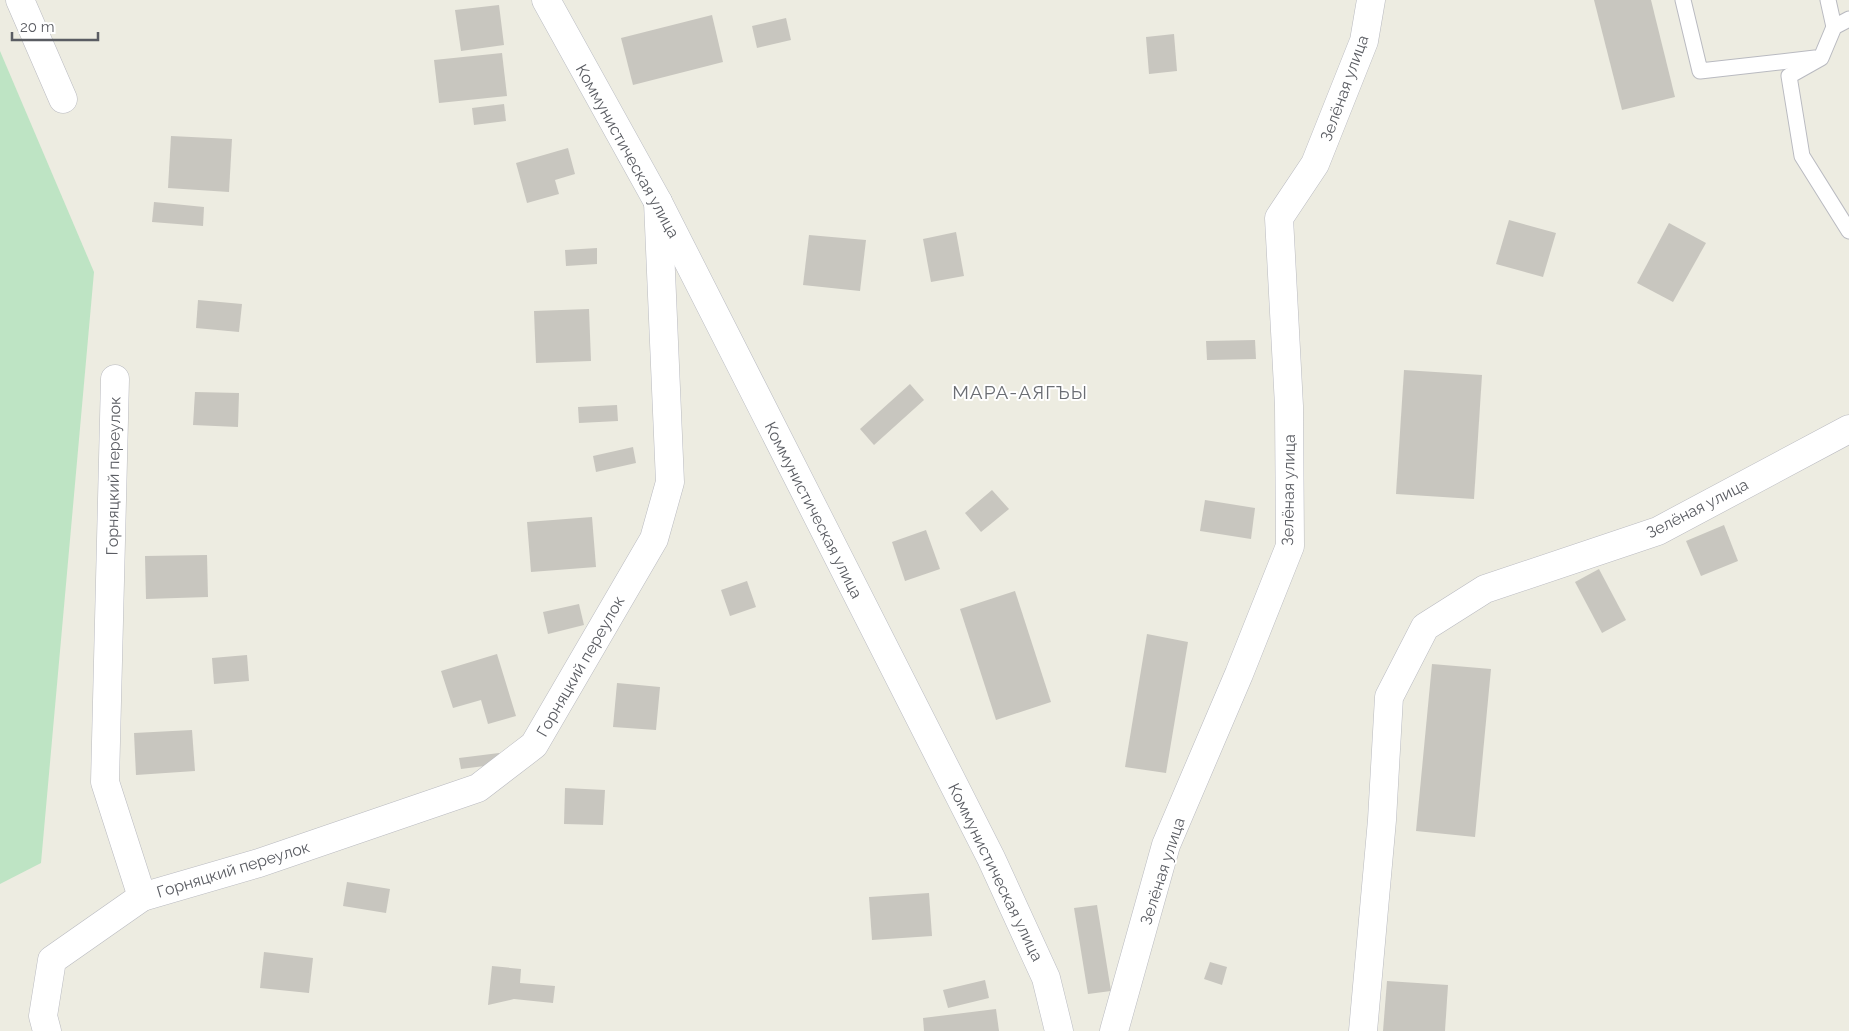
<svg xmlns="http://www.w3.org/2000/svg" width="1849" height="1031" font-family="Raleway,sans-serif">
<rect width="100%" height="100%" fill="#edece1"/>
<polygon fill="#bee4c4" points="0,51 94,272 41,863 0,884"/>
<g fill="#c8c6bf">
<polygon points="1594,0 1651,0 1675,97 1622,110"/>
<polygon points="499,5 504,45 461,51 455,10"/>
<polygon points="712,15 723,62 633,85 621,38"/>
<polygon points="786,18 791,40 757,48 752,26"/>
<polygon points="1174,34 1177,71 1149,74 1146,37"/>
<polygon points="502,53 507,96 439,103 434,60"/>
<polygon points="504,104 506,121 474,125 472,108"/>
<polygon points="171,136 232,139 229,192 168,188"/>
<polygon points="568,148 575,174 555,180 559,194 527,203 516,163"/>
<polygon points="154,202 204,207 203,226 152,222"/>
<polygon points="1509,220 1556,233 1543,277 1496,264"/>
<polygon points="1669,223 1706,243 1673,302 1637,283"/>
<polygon points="956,232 964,276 931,282 923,239"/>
<polygon points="809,235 866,240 860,291 803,285"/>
<polygon points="597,248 597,264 566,266 565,250"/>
<polygon points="198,300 242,304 239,332 196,328"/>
<polygon points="589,309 591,361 536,363 534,311"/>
<polygon points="1255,340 1256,359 1207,360 1206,341"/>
<polygon points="1404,370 1482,375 1474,499 1396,494"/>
<polygon points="910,384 924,400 874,445 860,429"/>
<polygon points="195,392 239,393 238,427 193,425"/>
<polygon points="617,405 618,421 579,423 578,407"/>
<polygon points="633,447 636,463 596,472 593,456"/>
<polygon points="992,490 1009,509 981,532 965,513"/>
<polygon points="1205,500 1255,508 1251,539 1200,531"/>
<polygon points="592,517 596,567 531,572 527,522"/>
<polygon points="1724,525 1738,561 1701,576 1686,541"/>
<polygon points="926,530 940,569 905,581 892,542"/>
<polygon points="207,555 208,597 146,599 145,556"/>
<polygon points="1599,569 1626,620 1602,633 1575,582"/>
<polygon points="747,581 756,607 730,616 721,590"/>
<polygon points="1015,591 1051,702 996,720 960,609"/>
<polygon points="579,604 584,625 548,634 543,612"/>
<polygon points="1147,634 1188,642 1166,773 1125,767"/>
<polygon points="497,654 516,716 488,724 481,700 453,708 441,671"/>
<polygon points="247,655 249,681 214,684 212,658"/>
<polygon points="1432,664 1491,669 1475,837 1416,831"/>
<polygon points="617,683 660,687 656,730 613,727"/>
<polygon points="192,730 195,771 136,775 134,733"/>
<polygon points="499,753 500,764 461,769 459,758"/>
<polygon points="565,788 605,790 603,825 564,824"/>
<polygon points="347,882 390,889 386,913 343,906"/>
<polygon points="929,893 932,936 872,940 869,897"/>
<polygon points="1097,905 1111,991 1088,994 1074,908"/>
<polygon points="264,952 313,958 309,993 260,988"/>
<polygon points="1210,962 1227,967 1222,985 1204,979"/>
<polygon points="492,966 521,969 520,983 555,986 553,1003 514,999 488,1005"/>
<polygon points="985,980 989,998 948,1008 943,990"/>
<polygon points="1387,981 1448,985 1445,1031 1383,1031"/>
<polygon points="996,1009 999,1031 924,1031 923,1018"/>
</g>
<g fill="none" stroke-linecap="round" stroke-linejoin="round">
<g stroke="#b9bac0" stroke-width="17">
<g id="lane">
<polyline points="1683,0 1700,71 1815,58"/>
<polyline points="1828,0 1834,27"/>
<polyline points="1849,19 1834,27 1821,58 1789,76 1802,156 1849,231"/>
</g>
</g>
<g stroke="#b9bac0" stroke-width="29">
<g id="street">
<polyline points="20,0 63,99"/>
<polyline points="142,897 259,863 478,788 534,745 654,539 670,482 658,202"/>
<polyline points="47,1031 43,1016 52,960 142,897 105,782 115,379"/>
<polyline points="1114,1031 1166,845 1239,674 1290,546 1289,406 1279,218 1315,164 1364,41 1371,0"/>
<polyline points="1363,1031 1382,820 1389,697 1425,627 1485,589 1658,531 1849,429"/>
</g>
</g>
<g stroke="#babcc3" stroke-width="29">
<polyline id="secondary" points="546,0 658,202 991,858 1046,978 1059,1031"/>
</g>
<use href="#lane" stroke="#fff" stroke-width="15"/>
<use href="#street" stroke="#fff" stroke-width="28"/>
<use href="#secondary" stroke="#fff" stroke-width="28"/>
</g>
<g text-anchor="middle" stroke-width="4" stroke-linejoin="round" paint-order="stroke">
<g font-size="16" fill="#5a5c62" stroke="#fff">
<text transform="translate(1344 88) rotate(-70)" y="6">Зелёная улица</text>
<text transform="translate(628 151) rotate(61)" y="6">Коммунистическая улица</text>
<text transform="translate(113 476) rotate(-89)" y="6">Горняцкий переулок</text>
<text transform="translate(1288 490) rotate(-89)" y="6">Зелёная улица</text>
<text transform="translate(1697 508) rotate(-27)" y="6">Зелёная улица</text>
<text transform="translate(814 510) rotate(63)" y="6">Коммунистическая улица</text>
<text transform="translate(580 666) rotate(-60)" y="6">Горняцкий переулок</text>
<text transform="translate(233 869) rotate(-17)" y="6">Горняцкий переулок</text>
<text transform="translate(1162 871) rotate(-72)" y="6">Зелёная улица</text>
<text transform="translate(996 872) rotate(64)" y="6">Коммунистическая улица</text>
</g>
<g font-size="19" letter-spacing="1" fill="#6b6e74" stroke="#fff">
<text x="1020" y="399">МАРА-АЯГЪЫ</text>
</g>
</g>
<path d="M12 32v8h86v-8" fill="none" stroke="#5a5c62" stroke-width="2.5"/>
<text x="20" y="32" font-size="15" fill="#5a5c62" stroke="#ffffff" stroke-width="4" paint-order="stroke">20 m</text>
</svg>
